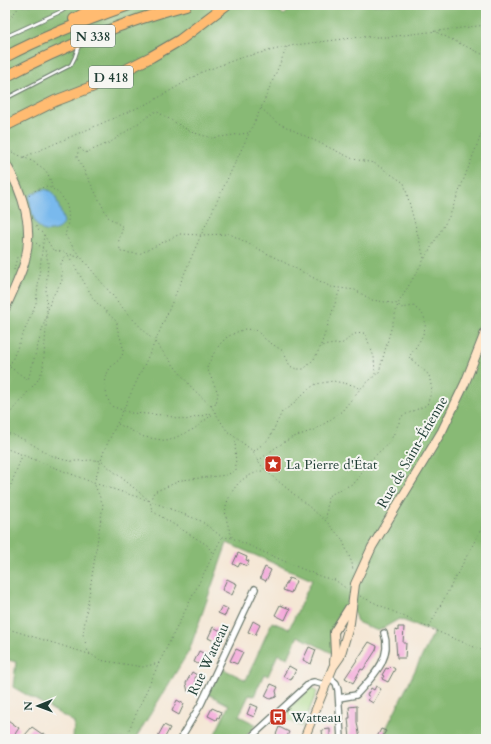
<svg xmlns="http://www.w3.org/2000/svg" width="491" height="744" font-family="Cardo,serif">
<rect width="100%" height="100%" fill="#f6f6f2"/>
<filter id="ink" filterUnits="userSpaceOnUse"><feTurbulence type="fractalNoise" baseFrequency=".025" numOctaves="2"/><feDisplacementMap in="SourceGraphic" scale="8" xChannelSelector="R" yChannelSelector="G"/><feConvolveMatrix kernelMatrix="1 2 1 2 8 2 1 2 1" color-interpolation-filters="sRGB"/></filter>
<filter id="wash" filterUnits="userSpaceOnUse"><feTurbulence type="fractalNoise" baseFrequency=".012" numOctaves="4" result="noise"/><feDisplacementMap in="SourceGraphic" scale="16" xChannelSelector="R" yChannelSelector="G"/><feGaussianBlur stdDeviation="0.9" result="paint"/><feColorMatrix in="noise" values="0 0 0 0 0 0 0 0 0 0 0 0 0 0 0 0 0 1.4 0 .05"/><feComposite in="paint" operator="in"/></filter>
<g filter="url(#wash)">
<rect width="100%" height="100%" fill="#f5e7d5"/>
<polygon fill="#abda87" stroke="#658c5e" points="313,688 317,692 302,727 280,716 310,689"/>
<polygon fill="#88ba74" stroke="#547c54" points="5,5 273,5 284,15 295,5 486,5 486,739 381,739 434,632 399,619 378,631 357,622 349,597 332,653 298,636 288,658 278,654 268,676 264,674 254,696 249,695 239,716 257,725 243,739 226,739 215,734 229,705 208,694 221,668 246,680 272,622 289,629 312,580 227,543 189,651 135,739 73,739 74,722 13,687 16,662 5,659"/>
<path fill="#79b9ed" stroke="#4c7b90" d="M44,189L51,191L56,198L64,222C61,227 58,230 51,231C34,235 31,209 29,197L32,194Z"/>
<g id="blocks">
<g fill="#f4a8da">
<polygon points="238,553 247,557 246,560 249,561 247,566 240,563 238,567 233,564"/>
<polygon points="265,567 271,570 266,581 260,578"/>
<polygon points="289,578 296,581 291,593 283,590"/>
<polygon points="227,579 237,584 232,595 222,590"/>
<polygon points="280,605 290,609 285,620 275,615"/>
<polygon points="222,606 228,609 225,616 218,613"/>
<polygon points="253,621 260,625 255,635 248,632"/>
<polygon points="213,627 221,631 216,642 208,638"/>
<polygon points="398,627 404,627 403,643 406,643 405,658 397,658 395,630 398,631"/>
<polygon points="369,642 377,646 376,650 363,670 361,669 353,683 345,678"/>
<polygon points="309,647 316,650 311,664 303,660"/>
<polygon points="236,649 243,652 237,664 230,661"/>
<polygon points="199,651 207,655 202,666 194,662"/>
<polygon points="289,666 296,670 291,680 283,676"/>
<polygon points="391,666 395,669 388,682 382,679 384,676 382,675 386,668 388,669"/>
<polygon points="192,672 197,675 195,678 196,681 195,685 193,687 193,691 188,692 186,683"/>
<polygon points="271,684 278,687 276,691 277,695 276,697 270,699 265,696"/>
<polygon points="376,686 381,689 373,703 368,700 370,697 367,695 371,688 374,690"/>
<polygon points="177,700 184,704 179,715 172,711"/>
<polygon points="251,704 258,707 254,717 247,714"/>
<polygon points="357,706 357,722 360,739 350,739 348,718 350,718 349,707"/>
<polygon points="212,708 221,712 219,718 217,717 216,720 208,716"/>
<polygon points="5,718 19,728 13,737 12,736 9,739 5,739"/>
<polygon points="164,725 170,728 164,739 158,736"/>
<polygon points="32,727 42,734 43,733 52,739 31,739 25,735"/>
<polygon points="279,727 289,732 286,739 280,739 275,737"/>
<polygon points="330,729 330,739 323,739 322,730"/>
<polygon points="381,729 386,731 381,739 376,739"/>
</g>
</g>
</g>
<g filter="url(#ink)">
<use href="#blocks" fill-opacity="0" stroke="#6a786c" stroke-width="1"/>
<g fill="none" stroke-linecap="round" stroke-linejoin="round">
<g stroke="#6a786c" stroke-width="4.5">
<g id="lane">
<polyline points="5,37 62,11 71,5"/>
<polyline points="5,99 71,65 75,57 79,45"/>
</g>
</g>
<g stroke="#6a786c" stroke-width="8">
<g id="street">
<polyline points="329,677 336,683 338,690 341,739"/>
<path d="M339,698L356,695C372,677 393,659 384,633"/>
<polyline points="182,739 183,734 201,704 255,589"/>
<polyline points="249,739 310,683 314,682 325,685"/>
</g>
</g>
<g stroke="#6a786c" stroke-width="10">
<g id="secondary">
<path d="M5,162C23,193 35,227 24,264C19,279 12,294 5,309"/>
<polyline points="334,662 335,654 334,632 349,608"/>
<polyline points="304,739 333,667 340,657 350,623 355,584 372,547 442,431 465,383 486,330"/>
</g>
</g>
<g stroke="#6a786c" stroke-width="12">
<g id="highway">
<polyline points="74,19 100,5"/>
<path d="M5,57C45,36 86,20 129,5"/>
<path d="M5,77C62,47 123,22 186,5"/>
<polyline points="5,126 55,101 94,86 151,57 180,40 226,5"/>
</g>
</g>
<g stroke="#6a786c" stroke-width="1" stroke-dasharray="1 3" stroke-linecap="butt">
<polyline points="5,19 9,19 21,5"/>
<polyline points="434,31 486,56"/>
<polyline points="261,108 276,122 353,159 374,163 404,183 424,258"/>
<path d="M248,133L212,138L191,132L156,111L111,142L85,153L79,147L77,157L108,217L123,227L118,243L121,252L139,254L180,234L201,235L230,234L331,287L355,290L372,300L398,304L401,308L414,306C416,309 421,312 423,315C431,329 416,346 409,357L429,375L432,390L427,405L402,416L390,442L366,464L356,482L328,496L326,521"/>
<path d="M5,148C17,156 33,159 45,170C49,174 51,182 52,188"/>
<polyline points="5,150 7,155"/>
<polyline points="24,157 151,102 202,72 243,57 295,45 360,37 388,37 486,25"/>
<path d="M29,196L32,192L46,186C69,195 72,213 65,235L75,250L127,313L155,342L192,388L211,406L227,431L253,451L258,461L265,470L326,521L342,539L352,563L353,570"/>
<polyline points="44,235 53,250 67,253 82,259"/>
<polyline points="36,243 45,250 48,262 46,291 47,312"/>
<polyline points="14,270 17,257"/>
<polyline points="321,345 340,289"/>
<path d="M10,367L28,380L51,299L62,281L61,263L67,253L95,301L117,322C116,332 123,340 123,350C124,357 116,362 111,367C102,378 105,394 111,406L131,413L164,415L185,420L213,413"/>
<polyline points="5,377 36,303 44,234 38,230 35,224"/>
<polyline points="211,406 216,404 218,393 209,373 207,367 214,353 220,344 227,337 237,332 245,329 256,330 266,340 283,351 290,366 296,369 304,369 314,359 321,346 343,343 354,334 365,333 374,357 375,374"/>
<polyline points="118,424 144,437 168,441 194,429 213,414"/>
<polyline points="5,426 10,413 38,380 43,369 47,315"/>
<path d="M5,433C25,436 41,453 61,459C76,464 87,458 101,461L150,501L152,511L207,545L213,554"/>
<polyline points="5,448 94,483 150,501 201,521 222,537 232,538 295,566 322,577 335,580 347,589"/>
<polyline points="254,451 269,439 282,412 292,405 307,390 316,384 333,381 353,385 360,389"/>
<polyline points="258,461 275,448 291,438 314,430 330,420 342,411 360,389 379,372 398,304 450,215 486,122"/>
<polyline points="5,500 22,456"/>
<polyline points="150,501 154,492 182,480 227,475 236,470 235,439"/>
<path d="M232,537C229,528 224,517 226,507C226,504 228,500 229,498C237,480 247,475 265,470"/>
<polyline points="360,596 422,625 486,652"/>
<polyline points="429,627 486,520"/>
<polyline points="5,628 92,655"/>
<polyline points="159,663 143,667 99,660 88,652 83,634 103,505 94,483 104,451 155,342 201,235 261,108 287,47"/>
<polyline points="122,739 128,732 159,663 222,537"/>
</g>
<use href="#lane" stroke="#fff" stroke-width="2.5"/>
<use href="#street" stroke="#fff" stroke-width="5.5"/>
<use href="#secondary" stroke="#ffe4c6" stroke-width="8"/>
<use href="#highway" stroke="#ffbb71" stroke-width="10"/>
</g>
</g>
<defs>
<g id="sight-square" transform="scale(0.9)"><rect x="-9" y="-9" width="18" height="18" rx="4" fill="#c8321e" stroke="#f6f6f2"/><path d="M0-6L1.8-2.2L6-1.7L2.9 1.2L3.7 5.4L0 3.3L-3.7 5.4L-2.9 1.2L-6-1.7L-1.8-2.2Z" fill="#fff"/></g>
<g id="bus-square" transform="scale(0.9)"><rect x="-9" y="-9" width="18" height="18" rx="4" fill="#c8321e" stroke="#f6f6f2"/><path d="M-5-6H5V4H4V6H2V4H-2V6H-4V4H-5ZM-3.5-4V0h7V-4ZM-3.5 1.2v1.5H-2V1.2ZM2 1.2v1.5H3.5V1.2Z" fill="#fff"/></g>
</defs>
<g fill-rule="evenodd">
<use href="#sight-square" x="273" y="464"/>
<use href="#bus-square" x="278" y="717"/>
</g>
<g text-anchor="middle" stroke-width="4" stroke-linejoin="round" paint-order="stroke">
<g fill="#f6f6f2" stroke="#60746d" stroke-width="1">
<rect x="71" y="25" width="44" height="22" rx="3"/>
<rect x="89" y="66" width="44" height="22" rx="3"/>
</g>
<g font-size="13" font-weight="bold" fill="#1f3d34">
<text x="93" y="41">N 338</text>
<text x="111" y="82">D 418</text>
</g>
<g font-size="14" fill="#1f3d34" stroke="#f6f6f2">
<text transform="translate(412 452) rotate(-60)" y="5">Rue de Saint-Étienne</text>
<text transform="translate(208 659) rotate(-65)" y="5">Rue Watteau</text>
</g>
<g font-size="14" fill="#1f3d34" stroke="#f6f6f2" text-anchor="start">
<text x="286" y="469">La Pierre d'État</text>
<text x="291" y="722">Watteau</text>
</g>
</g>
<rect width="491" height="744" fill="none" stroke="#f6f6f2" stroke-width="20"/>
<g transform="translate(38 706) rotate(269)" stroke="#f6f6f2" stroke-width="3" paint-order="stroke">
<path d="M0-3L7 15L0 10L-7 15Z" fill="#1f3d34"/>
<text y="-6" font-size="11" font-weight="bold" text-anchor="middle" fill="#1f3d34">N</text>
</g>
</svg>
